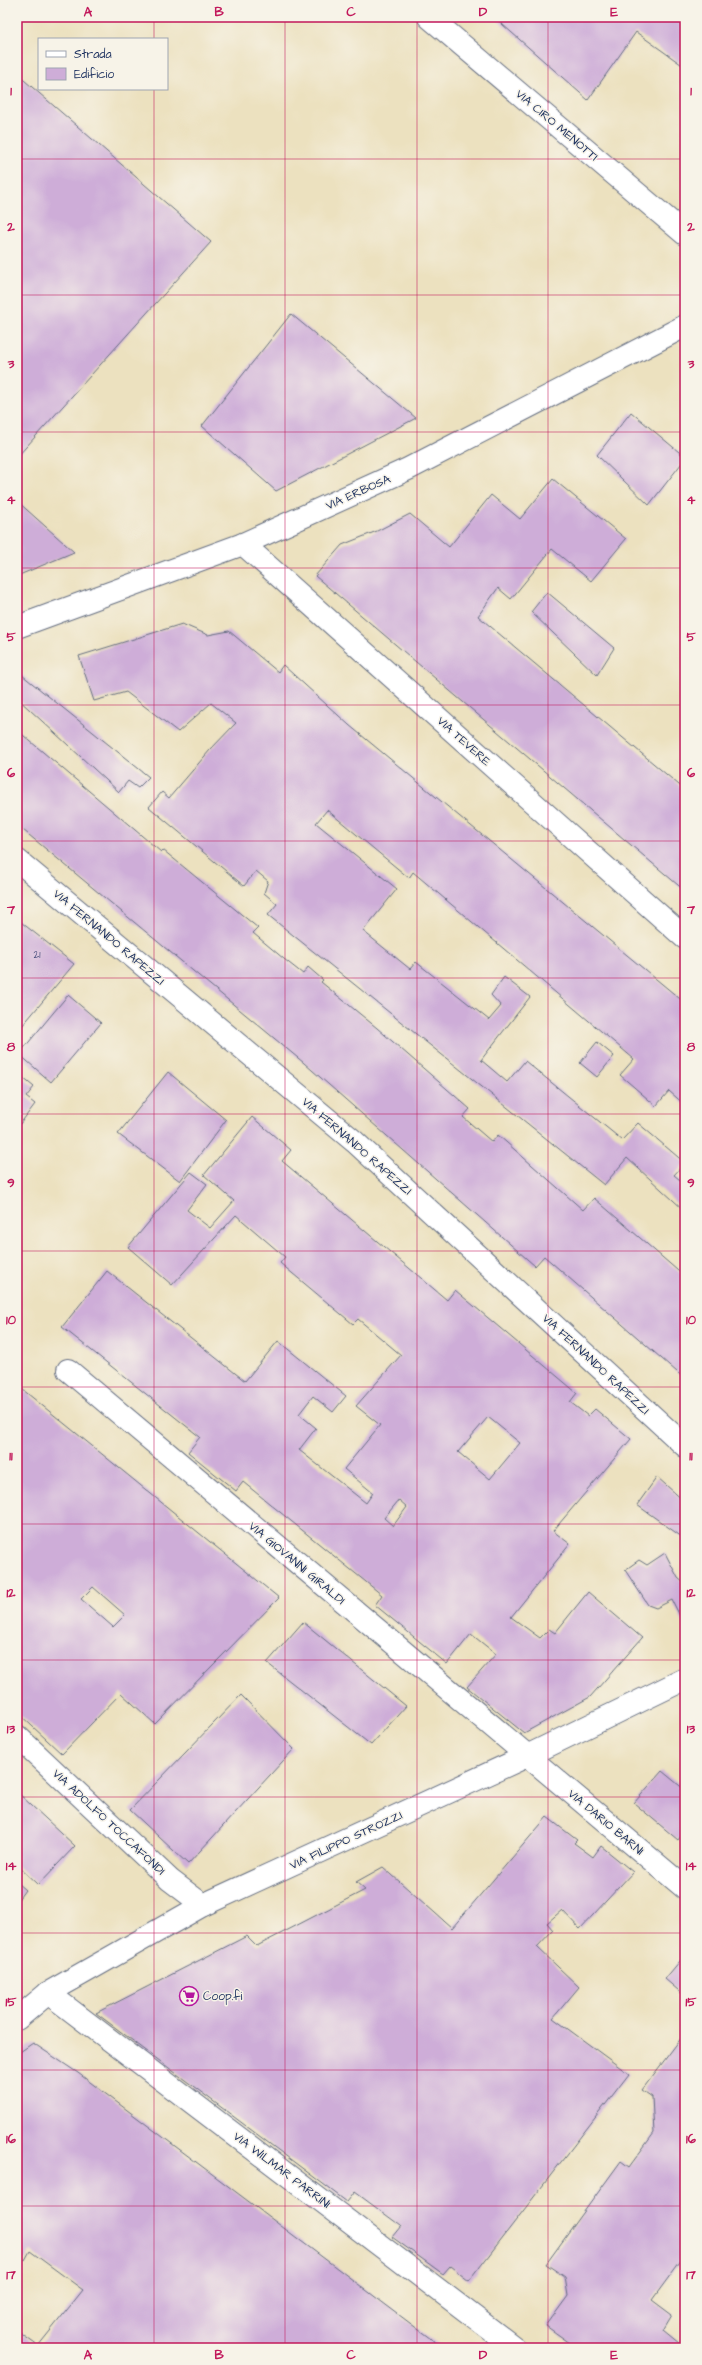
<svg xmlns="http://www.w3.org/2000/svg" width="702" height="2365" font-family="'Architects Daughter',sans-serif">
<rect width="100%" height="100%" fill="#f7f3e8"/>
<filter id="ink" filterUnits="userSpaceOnUse"><feTurbulence type="fractalNoise" baseFrequency=".025" numOctaves="2"/><feDisplacementMap in="SourceGraphic" scale="8" xChannelSelector="R" yChannelSelector="G"/><feConvolveMatrix kernelMatrix="1 2 1 2 8 2 1 2 1" color-interpolation-filters="sRGB"/></filter>
<filter id="wash" filterUnits="userSpaceOnUse"><feTurbulence type="fractalNoise" baseFrequency=".012" numOctaves="4" result="noise"/><feDisplacementMap in="SourceGraphic" scale="16" xChannelSelector="R" yChannelSelector="G"/><feGaussianBlur stdDeviation="0.9" result="paint"/><feColorMatrix in="noise" values="0 0 0 0 0 0 0 0 0 0 0 0 0 0 0 0 0 1.4 0 .05"/><feComposite in="paint" operator="in"/></filter>
<g filter="url(#wash)">
<rect width="100%" height="100%" fill="#ece1bf"/>
<g id="blocks">
<g fill="#ceadd8" fill-rule="evenodd">
<polygon points="494,17 685,17 685,67 636,32 588,100"/>
<polygon points="17,74 211,242 17,457"/>
<polygon points="291,314 416,418 276,491 202,426"/>
<polygon points="631,412 685,457 685,459 649,505 597,455"/>
<polygon points="553,479 626,539 591,581 552,549 511,599 498,588 478,616 685,790 685,891 315,576 342,545 377,531 410,514 449,547 491,495 520,519"/>
<polygon points="17,501 74,552 17,576"/>
<polygon points="547,592 614,648 597,675 531,612"/>
<polygon points="182,624 208,635 229,631 278,672 283,665 349,725 685,1003 685,1105 669,1091 656,1106 620,1075 634,1059 413,872 409,878 327,810 316,823 397,889 363,931 410,969 416,962 489,1020 501,1006 491,995 504,977 530,997 481,1060 507,1082 525,1061 622,1140 638,1123 685,1163 674,1175 685,1184 685,1211 627,1158 604,1185 268,915 277,904 264,893 268,881 256,871 244,886 149,807 162,792 169,798 210,750 236,723 211,703 178,732 126,692 94,701 79,656"/>
<polygon points="17,671 149,777 138,788 128,781 119,792 17,698"/>
<polygon points="17,730 161,852 163,850 258,928 253,933 284,959 303,974 308,967 323,980 321,982 377,1028 470,1109 463,1117 492,1142 498,1135 583,1210 594,1198 685,1277 685,1379 544,1256 535,1266 304,1063 17,825"/>
<polygon points="17,919 74,964 17,1032"/>
<polygon points="68,995 101,1023 51,1082 19,1054"/>
<polygon points="597,1042 614,1056 597,1077 580,1063"/>
<polygon points="168,1072 226,1120 180,1181 118,1134"/>
<polygon points="17,1073 34,1087 26,1097 35,1104 20,1124 17,1122"/>
<path d="M252,1117L291,1150L282,1161L447,1300L455,1290L577,1393L570,1402L588,1416L595,1409L631,1439L553,1531L570,1544L511,1617L540,1638L549,1629L555,1633L588,1592L642,1638L590,1697L524,1733L467,1687L496,1654L471,1634L447,1664L375,1605L382,1595L243,1482L236,1491L188,1452L200,1437L62,1327L107,1271L245,1381L278,1341L346,1396L333,1412L313,1396L299,1414L316,1428L299,1450L366,1503L373,1493L344,1469L380,1425L356,1406L401,1355L358,1319L353,1324L280,1263L285,1257L236,1215L172,1285L128,1247L191,1172L207,1184L187,1210L210,1228L234,1201L204,1175ZM488,1417L520,1443L490,1479L458,1452ZM399,1500L407,1507L393,1526L384,1518Z"/>
<path d="M17,1385L279,1598L155,1724L121,1693L62,1754L17,1712ZM93,1587L125,1615L113,1627L81,1599Z"/>
<polygon points="657,1477 685,1502 685,1532 682,1537 637,1505"/>
<polygon points="665,1553 678,1578 685,1584 685,1626 672,1600 656,1608 648,1605 625,1570 639,1560 647,1565"/>
<polygon points="303,1622 406,1706 371,1745 267,1663"/>
<polygon points="241,1695 294,1749 188,1864 130,1810"/>
<polygon points="662,1771 685,1790 685,1831 678,1840 634,1803"/>
<polygon points="17,1792 75,1846 38,1885 17,1865"/>
<polygon points="547,1817 577,1840 574,1843 593,1857 601,1846 633,1872 580,1929 562,1910 547,1923 553,1930 537,1947 579,1987 553,2018 629,2074 469,2281 450,2266 443,2274 392,2237 401,2226 355,2192 347,2202 96,2013 247,1936 257,1946 365,1890 356,1882 383,1867 452,1928"/>
<polygon points="17,1883 25,1890 17,1901"/>
<polygon points="685,1955 685,1996 665,1979"/>
<polygon points="685,2033 685,2255 652,2300 672,2315 663,2330 685,2348 577,2348 546,2326 568,2296 565,2277 546,2264 621,2161 629,2167 654,2133 652,2097 642,2090"/>
<polygon points="33,2043 78,2073 443,2348 17,2348 17,2331 38,2346 83,2290 30,2251 25,2260 17,2254 17,2054"/>
</g>
</g>
</g>
<g filter="url(#ink)">
<use href="#blocks" fill-opacity="0" stroke="#646d80" stroke-width="1"/>
<g fill="none" stroke-linecap="round" stroke-linejoin="round">
<g stroke="#646d80" stroke-width="24">
<g id="minor">
<polyline points="429,17 685,234"/>
<polyline points="243,544 685,938"/>
<polyline points="17,627 243,544 408,469 685,326"/>
<polyline points="17,860 355,1142 685,1446"/>
<polyline points="68,1370 685,1888"/>
<polyline points="17,1736 170,1880 203,1905"/>
<polyline points="48,1993 515,2348"/>
<polyline points="17,2019 48,1993 203,1905 527,1756 685,1679"/>
</g>
</g>
<use href="#minor" stroke="#fff" stroke-width="22"/>
</g>
</g>
<path fill="none" stroke="#c2185b" stroke-width="1" stroke-opacity="0.55" d="M154,17V39M285,17V2348M417,17V2348M548,17V2348M154,89V2348M17,159H685M17,295H685M17,432H685M17,568H685M17,705H685M17,841H685M17,978H685M17,1114H685M17,1251H685M17,1387H685M17,1524H685M17,1660H685M17,1797H685M17,1933H685M17,2070H685M17,2206H685"/>
<defs>
<g id="supermarket-ring" transform="scale(1)"><circle r="9.5" fill="#f7f3e8" stroke="#b5179e" stroke-width="1.5"/><path d="M-6-5.5h2.5l.6 2H6L4.5 2H-2.5L-4.4-4H-6ZM-1.5 3.2a1.3 1.3 0 1 0 .1 0ZM3 3.2a1.3 1.3 0 1 0 .1 0Z" fill="#b5179e"/></g>
</defs>
<g fill-rule="evenodd">
<use href="#supermarket-ring" x="189" y="1996"/>
</g>
<g text-anchor="middle" stroke-width="3" stroke-linejoin="round" paint-order="stroke">
<g font-size="10" fill="#484e7c">
<text x="37" y="958">21</text>
</g>
<g font-size="12" fill="#1b2f5e" stroke="#f7f3e8">
<text transform="translate(557 125) rotate(40)" y="4">VIA CIRO MENOTTI</text>
<text transform="translate(358 492) rotate(-24)" y="4">VIA ERBOSA</text>
<text transform="translate(464 741) rotate(42)" y="4">VIA TEVERE</text>
<text transform="translate(109 937) rotate(40)" y="4">VIA FERNANDO RAPEZZI</text>
<text transform="translate(357 1146) rotate(41)" y="4">VIA FERNANDO RAPEZZI</text>
<text transform="translate(596 1364) rotate(43)" y="4">VIA FERNANDO RAPEZZI</text>
<text transform="translate(297 1563) rotate(40)" y="4">VIA GIOVANNI GIRALDI</text>
<text transform="translate(109 1822) rotate(43)" y="4">VIA ADOLFO TOCCAFONDI</text>
<text transform="translate(606 1822) rotate(40)" y="4">VIA DARIO BARNI</text>
<text transform="translate(346 1840) rotate(-25)" y="4">VIA FILIPPO STROZZI</text>
<text transform="translate(282 2170) rotate(37)" y="4">VIA WILMAR PARRINI</text>
</g>
<g font-size="12" fill="#1b2f5e" stroke="#f7f3e8" text-anchor="start">
<text x="203" y="2000">Coop.fi</text>
</g>
</g>
<rect width="702" height="2365" fill="none" stroke="#f7f3e8" stroke-width="44"/>
<rect x="38" y="38" width="130" height="52" fill="#f7f3e8" stroke="#9fa5b1"/>
<rect x="46" y="51" width="20" height="6" fill="#ffffff" stroke="#9fa5b1"/>
<text x="74" y="58" font-size="12" fill="#1b2f5e">Strada</text>
<rect x="46" y="68" width="20" height="12" fill="#ceadd8" stroke="#9fa5b1"/>
<text x="74" y="78" font-size="12" fill="#1b2f5e">Edificio</text>
<rect x="22" y="22" width="658" height="2321" fill="none" stroke="#c2185b" stroke-width="1.5"/>
<g font-size="13" text-anchor="middle" font-weight="bold" fill="#c2185b">
<text x="88" y="16">A</text>
<text x="219" y="16">B</text>
<text x="351" y="16">C</text>
<text x="483" y="16">D</text>
<text x="614" y="16">E</text>
<text x="11" y="95">1</text>
<text x="691" y="95">1</text>
<text x="11" y="231">2</text>
<text x="691" y="231">2</text>
<text x="11" y="368">3</text>
<text x="691" y="368">3</text>
<text x="11" y="504">4</text>
<text x="691" y="504">4</text>
<text x="11" y="641">5</text>
<text x="691" y="641">5</text>
<text x="11" y="777">6</text>
<text x="691" y="777">6</text>
<text x="11" y="914">7</text>
<text x="691" y="914">7</text>
<text x="11" y="1051">8</text>
<text x="691" y="1051">8</text>
<text x="11" y="1187">9</text>
<text x="691" y="1187">9</text>
<text x="11" y="1324">10</text>
<text x="691" y="1324">10</text>
<text x="11" y="1460">11</text>
<text x="691" y="1460">11</text>
<text x="11" y="1597">12</text>
<text x="691" y="1597">12</text>
<text x="11" y="1733">13</text>
<text x="691" y="1733">13</text>
<text x="11" y="1870">14</text>
<text x="691" y="1870">14</text>
<text x="11" y="2006">15</text>
<text x="691" y="2006">15</text>
<text x="11" y="2143">16</text>
<text x="691" y="2143">16</text>
<text x="11" y="2279">17</text>
<text x="691" y="2279">17</text>
<text x="88" y="2359">A</text>
<text x="219" y="2359">B</text>
<text x="351" y="2359">C</text>
<text x="483" y="2359">D</text>
<text x="614" y="2359">E</text>
</g>
</svg>
